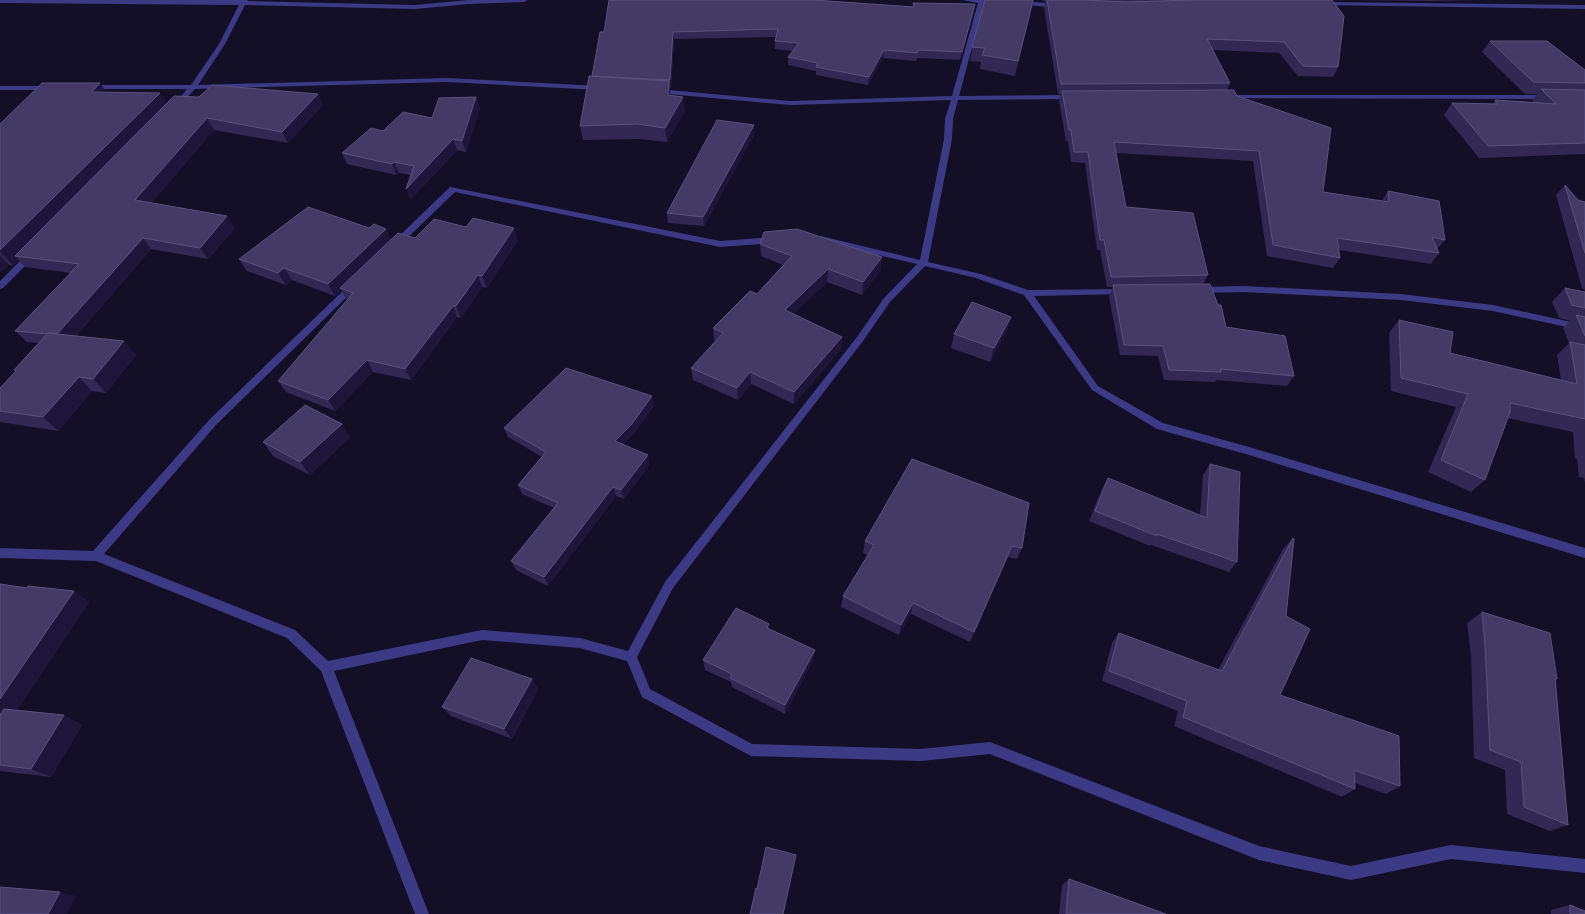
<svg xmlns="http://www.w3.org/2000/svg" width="1585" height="914" font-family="Montserrat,sans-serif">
<rect width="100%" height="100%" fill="#130f26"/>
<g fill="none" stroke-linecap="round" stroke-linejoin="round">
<g fill="#3d3a85" fill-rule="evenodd">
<polygon points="0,0 248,0 247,1 415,5 469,0 527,0 524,2 469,4 415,9 245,5 225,44 198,85 447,78 600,86 603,88 600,90 447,82 195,89 178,107 176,108 173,106 187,89 90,89 87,87 90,85 191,85 219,44 239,5 0,3"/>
<polygon points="962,0 985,0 990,2 984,3 959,96 1073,95 1076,97 1073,99 958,100 953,119 952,139 928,262 981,274 1028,290 1127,289 1128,291 1124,294 1034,296 1098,386 1163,423 1249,447 1585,548 1585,558 1249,455 1157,429 1092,390 1024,295 976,278 925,266 890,302 863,341 673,588 637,657 650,689 752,744 921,749 990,742 1259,846 1351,866 1451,845 1585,859 1585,873 1451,859 1351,880 1259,860 990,754 921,761 751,756 642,697 627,661 580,648 482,640 334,671 429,914 415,914 321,671 287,638 96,561 0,558 0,548 93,551 210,419 350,284 356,284 356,288 216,425 104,554 295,630 328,661 482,630 580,638 628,651 665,582 857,337 884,298 917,264 818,241 818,237 821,236 920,260 944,139 945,119 951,100 790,105 658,93 655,91 658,89 790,101 952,96 978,3"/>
<polygon points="1020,1 1058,4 1061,6 1058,8 1018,4 1017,3"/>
<polygon points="1322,2 1585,5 1585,9 1320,5 1319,4"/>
<polygon points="0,86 50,86 53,88 50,90 0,90"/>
<polygon points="1225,95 1547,95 1550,97 1547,99 1223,98 1223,96"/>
<polygon points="450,187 720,241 774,237 778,240 774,243 720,247 455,192 399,246 393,246 393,242"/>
<polygon points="31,252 35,255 34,257 3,288 0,289 0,281 28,253"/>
<polygon points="1243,286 1401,294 1493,305 1585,325 1585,331 1493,311 1401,300 1243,292 1200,293 1196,290 1200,287"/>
</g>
</g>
<g fill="#312854">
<polygon points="814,0 913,7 913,3 974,12 960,60 917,58 916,61 883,58 868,85 816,75 816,71 788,65 788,57 793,51 775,49 775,41 776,37 674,39 671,88 670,88 670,96 685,111 667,142 639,139 583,140 580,126 592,76 604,32"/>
<polygon points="985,0 1034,0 1015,76 980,69 981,62 970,61 972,47"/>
<polygon points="1043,0 1332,0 1338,67 1333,77 1298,76 1279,53 1213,50 1230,83 1227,90 1237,96 1323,192 1382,201 1388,191 1445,240 1437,249 1439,253 1431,264 1339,250 1340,258 1333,268 1267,256 1253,161 1116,153 1126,207 1208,275 1203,284 1226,327 1294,376 1287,386 1216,380 1215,382 1164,380 1158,356 1120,355 1109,296 1113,287 1107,287 1100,250 1097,250 1085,163 1071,162 1068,141 1066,141 1059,101 1061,94 1058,94 1044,8 1045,1 1043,1"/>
<polygon points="1358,0 1477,0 1430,1"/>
<polygon points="1490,41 1585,70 1585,154 1479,158 1444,115 1452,103 1493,104 1495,100 1534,102 1532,101 1537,94 1525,94 1482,52"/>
<polygon points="106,92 167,104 199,97 318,94 323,105 288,143 214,130 151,203 235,228 208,259 151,249 76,336 136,355 106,393 92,391 58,431 0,422 0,388 15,372 14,370 38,343 27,342 15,331 71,273 25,267 19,260 13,266 9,265 0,273 0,124"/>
<polygon points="476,97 480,108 466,152 457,150 410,200 411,175 399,173 396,175 347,164 342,153 383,131 432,118"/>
<polygon points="754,135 704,226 668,223 667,213"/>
<polygon points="1565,185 1578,200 1585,202 1585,290 1582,288 1556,195"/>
<polygon points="415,238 518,240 487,288 482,287 461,318 457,317 411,380 373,372 335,411 286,392 278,381 347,300 341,290 335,296 292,280 286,285 247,271 239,259 391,239"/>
<polygon points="760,244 881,270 862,295 827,282 793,314 842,337 841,349 794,404 751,384 738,400 693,380 691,368 715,341 714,340 713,328 757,294 783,265 761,256"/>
<polygon points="1565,288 1585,292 1585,483 1584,478 1579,477 1577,459 1575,458 1573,432 1508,418 1485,480 1471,492 1428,472 1456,407 1391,391 1389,333 1399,320 1450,353 1561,380 1557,355 1569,343 1563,328 1570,321 1559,318 1552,302"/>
<polygon points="1011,317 1007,331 990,362 951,348 954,334"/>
<polygon points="654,406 634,433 623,444 650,464 624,499 616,496 548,586 516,570 511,561 554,508 522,494 518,485 542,457 508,437 504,428"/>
<polygon points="350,437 310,475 273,456 263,442"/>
<polygon points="912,459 1022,548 1017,559 1008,557 970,642 911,614 899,635 841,607 843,596 868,555 863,553 865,541"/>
<polygon points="1210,464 1237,562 1229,572 1151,545 1150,546 1089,521 1102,489 1108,478 1200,515 1203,475"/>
<polygon points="1293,538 1280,695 1400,786 1386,794 1355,783 1355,789 1342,797 1174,726 1178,711 1102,681 1112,643 1119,633 1218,670 1283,549"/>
<polygon points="0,584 27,588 74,591 89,602 17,710 64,715 82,725 51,777 0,771"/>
<polygon points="1482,612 1557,679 1556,680 1568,825 1550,831 1507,814 1505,770 1474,758 1471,656 1467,623"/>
<polygon points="769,629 814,659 785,714 732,687 731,682 705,670 703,660"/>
<polygon points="532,679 538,689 512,739 451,716 442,707"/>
<polygon points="1069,879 1166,914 1059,914 1062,885"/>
<polygon points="1570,905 1585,914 1551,914 1551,910"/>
</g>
<g fill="#1d163a">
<polygon points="1034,0 1032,7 1015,76 1018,61"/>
<polygon points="975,4 974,12 960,60 962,52"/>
<polygon points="673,32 674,39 671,88 670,80"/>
<polygon points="884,50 883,58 868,85 869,77"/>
<polygon points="669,81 670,95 670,109 668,95"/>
<polygon points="100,83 110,98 92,92"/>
<polygon points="160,93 169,107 15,256 19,260 13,266 0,252 0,250"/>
<polygon points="318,94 323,105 288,143 282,132"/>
<polygon points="476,97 480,108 466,152 462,141"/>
<polygon points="683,97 685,111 667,142 665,128"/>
<polygon points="207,118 214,130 144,212 135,200"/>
<polygon points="754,125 754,135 704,226 703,217"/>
<polygon points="453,139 457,150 410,200 406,189"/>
<polygon points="394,162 399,173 396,175 392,164"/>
<polygon points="227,216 235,228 208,259 200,248"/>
<polygon points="514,228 518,240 487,288 482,276"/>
<polygon points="386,229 392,241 340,288 341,290 335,296 328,284"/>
<polygon points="143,238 151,249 67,346 56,335"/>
<polygon points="0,255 9,265 0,273"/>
<polygon points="882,257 881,270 862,295 863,282"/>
<polygon points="284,268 292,280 286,285 278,273"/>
<polygon points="828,269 827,282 785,323 785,310"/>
<polygon points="478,275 482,287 461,318 456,306"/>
<polygon points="453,306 457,317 411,380 405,369"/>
<polygon points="1011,317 1007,331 990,362 994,348"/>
<polygon points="842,337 841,349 794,404 794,392"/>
<polygon points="124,341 136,355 106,393 93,379"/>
<polygon points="367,360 373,372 335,411 328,400"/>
<polygon points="750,372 751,384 738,400 737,388"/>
<polygon points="79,377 92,391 58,431 43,417"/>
<polygon points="652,396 654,406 634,433 617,450 615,441"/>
<polygon points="342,424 350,437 310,475 300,462"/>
<polygon points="648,455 650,464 624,499 621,490"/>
<polygon points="613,487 616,496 548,586 544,577"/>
<polygon points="1012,546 1008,557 970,642 974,632"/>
<polygon points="74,591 89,602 11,719 0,713 0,699"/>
<polygon points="913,603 911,614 899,635 901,625"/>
<polygon points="815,650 814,659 785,714 785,705"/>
<polygon points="532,679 538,689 512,739 504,729"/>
<polygon points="64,715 82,725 51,777 31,769"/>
<polygon points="796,855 796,858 784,914 783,914"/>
<polygon points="60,892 76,896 67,914 48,914"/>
</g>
<g fill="#433a66" stroke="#5a527e">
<polygon points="609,0 814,0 914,7 913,3 975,4 962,52 918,50 917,53 884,50 869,77 816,67 818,63 788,57 799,43 775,41 778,29 673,32 670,80 592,76 600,32 604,32"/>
<polygon points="985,0 1033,0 1018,61 982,55 985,48 972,47"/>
<polygon points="1047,0 1084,0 1127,2 1195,0 1332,0 1344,16 1338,67 1303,66 1284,42 1207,39 1230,83 1061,84"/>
<polygon points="1490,41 1547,41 1585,70 1585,83 1533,82"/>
<polygon points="589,76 669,81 668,95 683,97 665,128 637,124 580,126"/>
<polygon points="42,83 100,83 92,92 160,93 0,250 0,124"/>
<polygon points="212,85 318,94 282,132 207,118 135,200 227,216 200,248 143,238 57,334 48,333 47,334 15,331 79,264 15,256 174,96 199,97"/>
<polygon points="1541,89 1585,90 1585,143 1488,146 1452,103 1498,104 1495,100 1556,104"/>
<polygon points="1234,90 1237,96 1331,128 1323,192 1389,202 1388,191 1439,201 1445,240 1432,237 1439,253 1337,238 1340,258 1273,245 1259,151 1114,142 1126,207 1193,213 1208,275 1111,277 1104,240 1100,240 1088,152 1074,152 1071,130 1069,130 1062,91"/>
<polygon points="476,97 462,141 453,139 406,189 414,166 394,162 392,164 342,153 371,128 383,131 403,112 432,118 439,98"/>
<polygon points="717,120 754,125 703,217 667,213"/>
<polygon points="1565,185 1578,200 1585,202 1585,253"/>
<polygon points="308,207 369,228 374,224 386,229 328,284 284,268 278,273 239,259"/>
<polygon points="473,218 514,228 482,276 478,275 456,306 453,306 405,369 367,360 328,400 278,381 353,293 340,288 398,233 415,238 434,219 466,227"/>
<polygon points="797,229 882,257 863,282 828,269 785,310 842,337 794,392 750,372 737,388 691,368 723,333 713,328 750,291 757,294 792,256 760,244 764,232"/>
<polygon points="1210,284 1218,305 1221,305 1226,327 1285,336 1294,376 1220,369 1221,372 1169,370 1163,346 1124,345 1113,285"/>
<polygon points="1565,288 1585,292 1585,308 1572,305"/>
<polygon points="972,302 1011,317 994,348 954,334"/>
<polygon points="1576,315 1585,317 1585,336"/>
<polygon points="1399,320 1453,332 1450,353 1577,384 1570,342 1585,345 1585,419 1510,403 1510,412 1485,480 1441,460 1468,394 1401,378"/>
<polygon points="48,333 124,341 93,379 79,377 43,417 0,411 0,388 16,371 14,370"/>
<polygon points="566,368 652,396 632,424 615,441 648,455 621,490 613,487 544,577 511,561 558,503 518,485 546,452 504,428"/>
<polygon points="305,405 342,424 300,462 263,442"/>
<polygon points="912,459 1029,503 1022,548 1012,546 974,632 913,603 901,625 843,596 874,545 865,541"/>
<polygon points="1210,464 1240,472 1237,562 1157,534 1157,536 1095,511 1108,478 1207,518"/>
<polygon points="1293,538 1294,539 1286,616 1310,629 1280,695 1399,736 1400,786 1354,770 1355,789 1183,717 1187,701 1109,671 1119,633 1222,671"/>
<polygon points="0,584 27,588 28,586 74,591 0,699"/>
<polygon points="736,608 769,624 767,628 815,650 785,705 730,678 732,674 703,660"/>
<polygon points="1482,612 1550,633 1557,679 1555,679 1568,825 1524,807 1521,762 1490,750 1485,646"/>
<polygon points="471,658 532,679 504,729 442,707"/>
<polygon points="4,709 64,715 31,769 0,765 0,715"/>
<polygon points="766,847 796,855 783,914 750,914 756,888 757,889"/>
<polygon points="1069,879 1166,914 1068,914 1066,913"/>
<polygon points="0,887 60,892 48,914 0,914"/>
<polygon points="1570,905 1585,911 1585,914 1570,914"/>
</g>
</svg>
